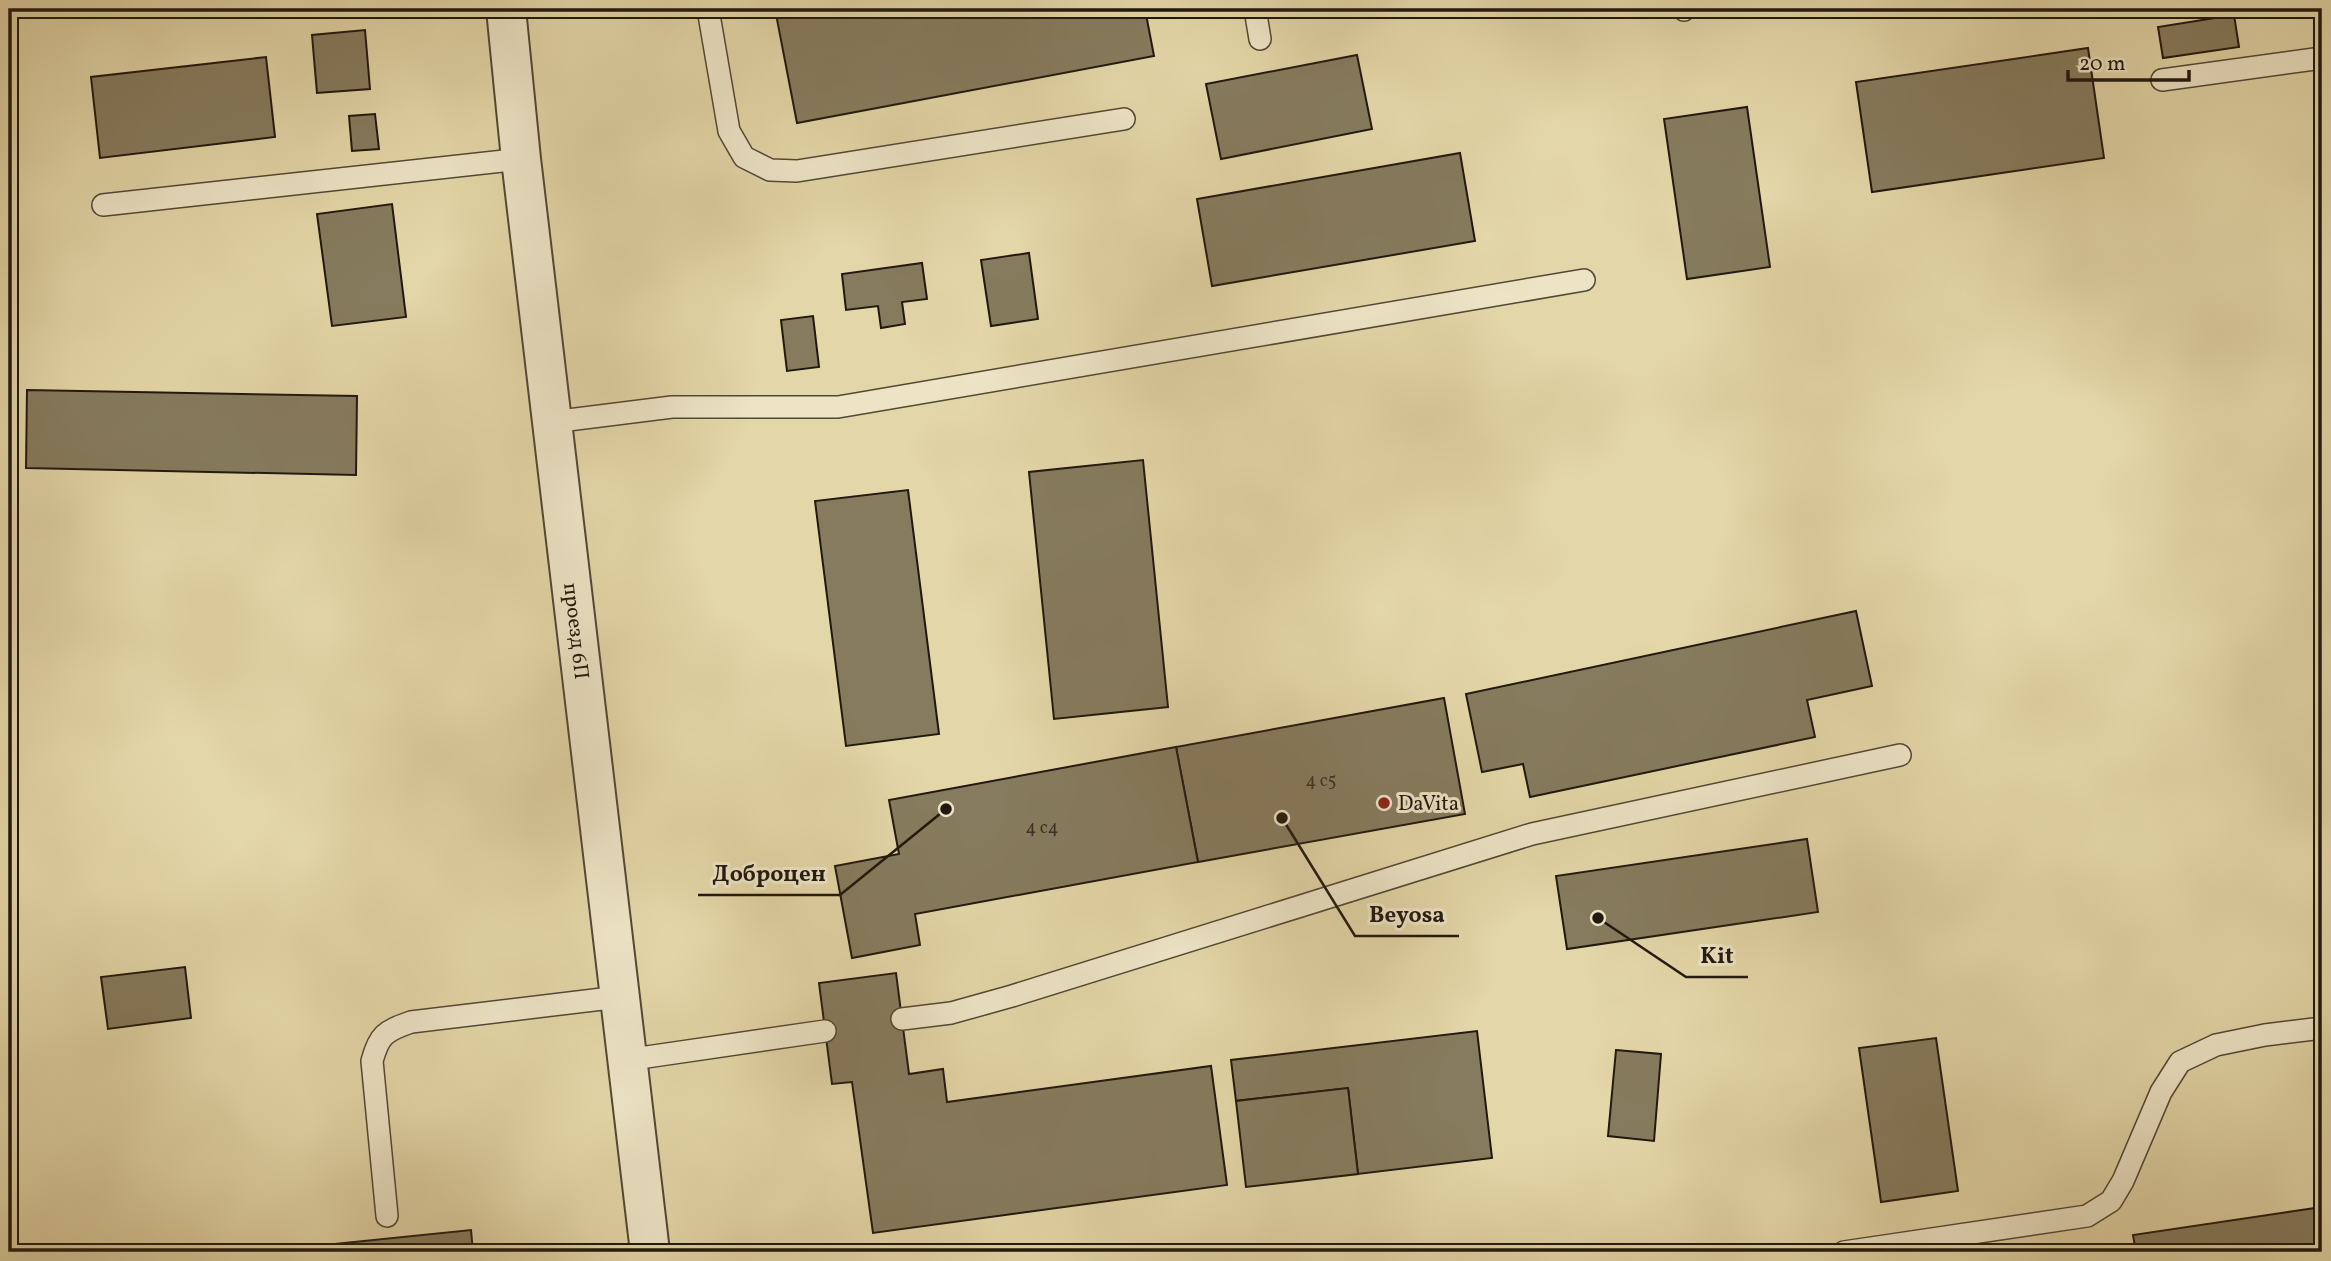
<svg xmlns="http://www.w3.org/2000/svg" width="2331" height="1261" font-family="Vollkorn,serif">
<rect width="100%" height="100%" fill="#e3d6a8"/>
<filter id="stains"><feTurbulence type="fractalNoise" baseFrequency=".00286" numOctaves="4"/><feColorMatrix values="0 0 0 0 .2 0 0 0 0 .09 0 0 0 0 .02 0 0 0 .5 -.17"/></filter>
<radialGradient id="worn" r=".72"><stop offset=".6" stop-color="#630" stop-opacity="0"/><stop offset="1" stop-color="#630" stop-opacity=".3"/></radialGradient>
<g fill="#867b5e" stroke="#21180e" stroke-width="2">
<polygon points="775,9 1145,9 1154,56 797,123"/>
<polygon points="2234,15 2239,47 2163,58 2158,27"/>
<polygon points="365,30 370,89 317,93 312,35"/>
<polygon points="2088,48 2104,158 1872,192 1856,82"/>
<polygon points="1357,55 1372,129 1221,159 1206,84"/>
<polygon points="266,57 275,137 100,158 91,77"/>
<polygon points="1747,107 1770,267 1687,279 1664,119"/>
<polygon points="375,114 379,149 352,151 349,116"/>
<polygon points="1460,153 1475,241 1212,286 1197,199"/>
<polygon points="392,204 406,317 332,326 317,214"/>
<polygon points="1029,253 1038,319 991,326 981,260"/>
<polygon points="922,263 927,299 902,302 905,324 881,328 878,306 846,310 842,274"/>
<polygon points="813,316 819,367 787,371 781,320"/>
<polygon points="27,390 357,396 356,475 26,468"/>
<polygon points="1143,460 1168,707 1054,719 1029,472"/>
<polygon points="908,490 939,734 846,746 815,501"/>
<polygon points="1856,611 1872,686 1807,700 1815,737 1530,797 1523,764 1482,772 1466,694"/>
<polygon points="1444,698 1465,814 1198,862 1176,747"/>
<polygon points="1176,747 1198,862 915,914 920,945 852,958 835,866 899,854 889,800"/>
<polygon points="1807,839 1818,912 1567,949 1556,876"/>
<polygon points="185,967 191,1018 108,1029 101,977"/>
<polygon points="896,973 909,1074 943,1069 947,1102 1211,1066 1227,1185 873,1233 852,1082 832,1084 819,983"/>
<polygon points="1477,1031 1492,1158 1358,1174 1348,1088 1236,1101 1231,1060"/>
<polygon points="1936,1038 1958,1191 1881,1202 1859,1048"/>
<polygon points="1616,1050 1661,1054 1654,1141 1608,1136"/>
<polygon points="1348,1088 1358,1174 1246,1187 1236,1101"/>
<polygon points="2322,1207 2322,1252 2136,1252 2133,1235"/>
<polygon points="471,1230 473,1252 256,1252"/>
</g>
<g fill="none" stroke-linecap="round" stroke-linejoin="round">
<g stroke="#524834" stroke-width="24">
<g id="service">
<polyline points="708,9 729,131 744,157 770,170 797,171 1124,119"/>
<polyline points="1255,9 1260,39"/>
<polyline points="1683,9 1684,10"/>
<polyline points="2162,80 2322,58"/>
<polyline points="103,205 521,159"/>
<polyline points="552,422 672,407 838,407 1584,280"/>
<polyline points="902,1019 951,1013 1012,996 1532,834 1900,755"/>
<polyline points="626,1060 825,1031"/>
<path d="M387,1216L372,1061C379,1035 385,1031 411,1022L619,997"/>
<polyline points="1844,1252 2087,1216 2111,1201 2123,1181 2161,1092 2180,1062 2216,1045 2265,1035 2322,1028"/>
</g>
</g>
<g stroke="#524834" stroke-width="42">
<g id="minor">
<path id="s1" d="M506,9L521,159L650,1252"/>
</g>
</g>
<use href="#service" stroke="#ede4c6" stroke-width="21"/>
<use href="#minor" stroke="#ede4c6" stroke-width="38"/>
</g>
<circle fill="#8f2418" stroke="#ede4c6" stroke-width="2.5" cx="1384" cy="803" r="7"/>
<g text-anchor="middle" stroke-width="6" stroke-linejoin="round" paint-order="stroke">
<g font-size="18" fill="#3a3122">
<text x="1321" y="786">4 с5</text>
<text x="1042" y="833">4 с4</text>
</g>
<g font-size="21" fill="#21180e" stroke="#ede4c6">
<text dy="7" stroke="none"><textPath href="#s1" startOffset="626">проезд 6П</textPath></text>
</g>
<g font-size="21" fill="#21180e" stroke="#ede4c6" text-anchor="start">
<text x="1398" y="810">DaVita</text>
</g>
</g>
<path fill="none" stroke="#21180e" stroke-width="2.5" d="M946 809L840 895H698M1282 818L1355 936H1459M1598 918L1686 977H1748"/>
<g fill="#21180e" stroke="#ede4c6" stroke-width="2.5">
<circle cx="946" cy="809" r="7"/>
<circle cx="1282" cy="818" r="7"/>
<circle cx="1598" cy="918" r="7"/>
</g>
<g font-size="23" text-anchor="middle" font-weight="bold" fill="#21180e" stroke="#ede4c6" stroke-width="6" stroke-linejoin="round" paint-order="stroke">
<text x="769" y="881">Доброцен</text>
<text x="1407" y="922">Beyosa</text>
<text x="1717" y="963">Kit</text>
</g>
<rect width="2331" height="1261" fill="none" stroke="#e3d6a8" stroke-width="35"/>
<rect x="10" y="10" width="2310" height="1240" fill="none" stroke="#21180e" stroke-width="3.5"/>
<rect x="18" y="18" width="2296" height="1226" fill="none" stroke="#21180e" stroke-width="2"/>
<path d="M2068 70v10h121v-10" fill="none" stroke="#21180e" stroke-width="3.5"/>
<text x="2079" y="70" font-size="21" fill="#21180e" stroke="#ede4c6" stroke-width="5" paint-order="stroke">20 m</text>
<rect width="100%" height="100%" filter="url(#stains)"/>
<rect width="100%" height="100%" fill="url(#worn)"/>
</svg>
